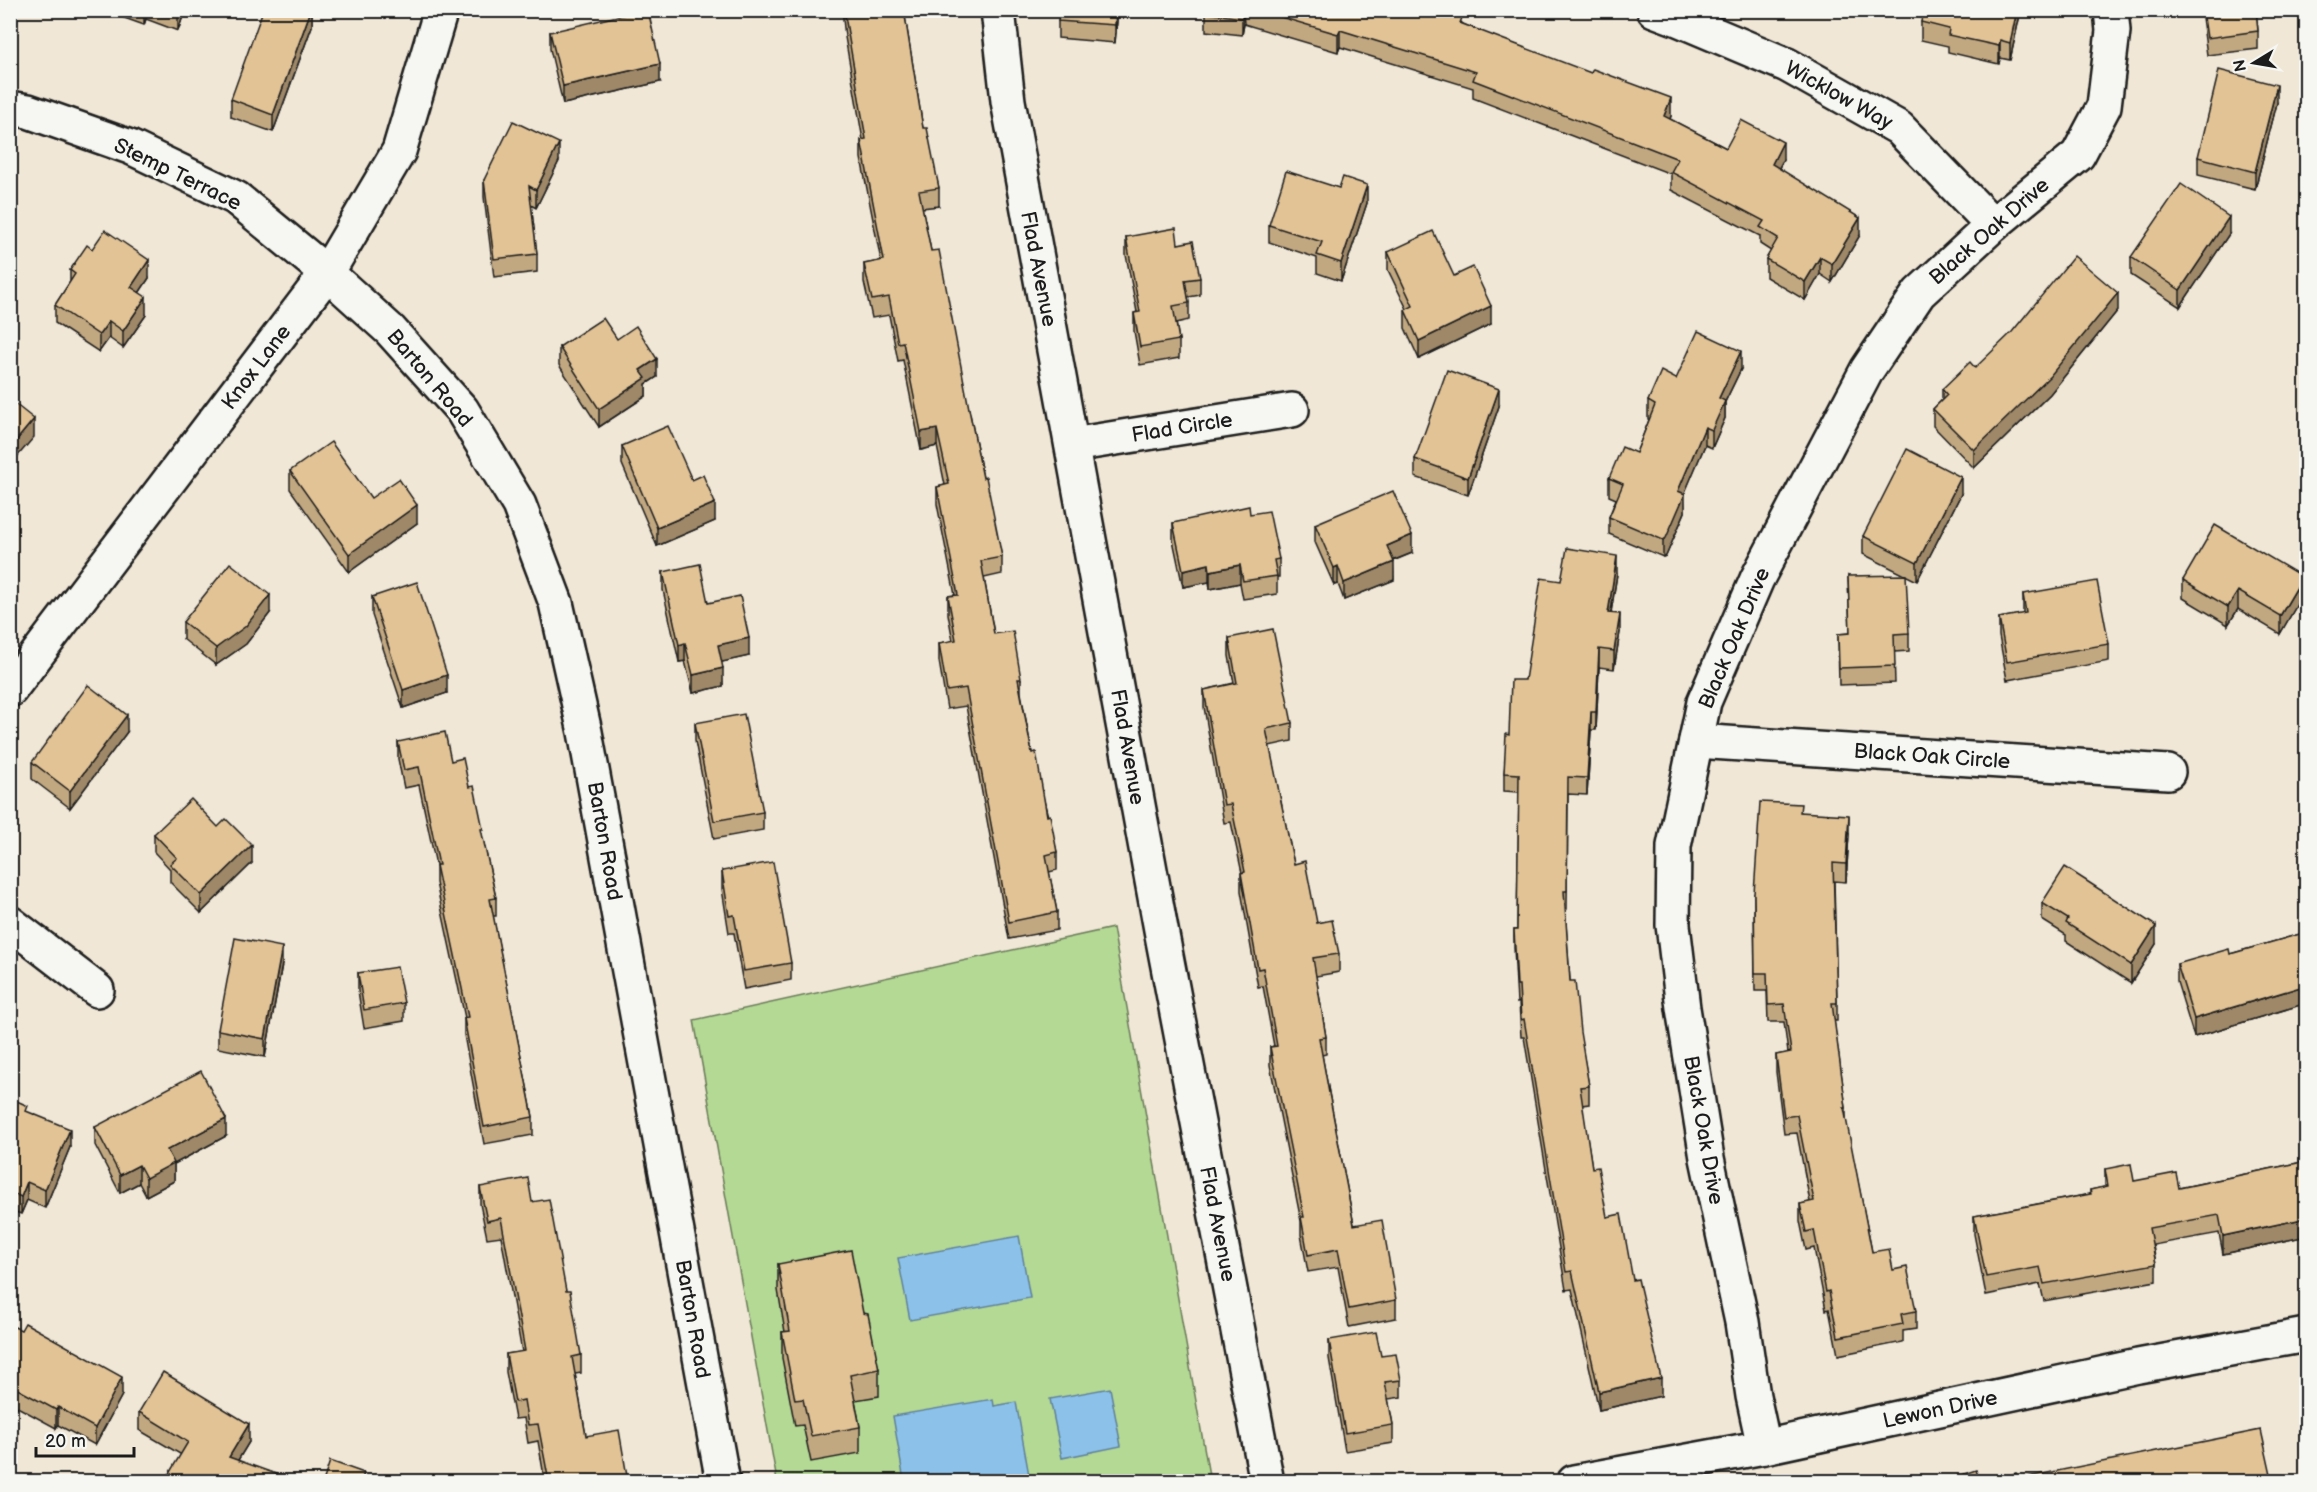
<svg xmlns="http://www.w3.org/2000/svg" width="2317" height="1492" font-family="'Balsamiq Sans',sans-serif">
<rect width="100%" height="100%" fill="#f0e7d6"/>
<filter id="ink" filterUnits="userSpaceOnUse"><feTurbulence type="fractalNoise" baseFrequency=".0167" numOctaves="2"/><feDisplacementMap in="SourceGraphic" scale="12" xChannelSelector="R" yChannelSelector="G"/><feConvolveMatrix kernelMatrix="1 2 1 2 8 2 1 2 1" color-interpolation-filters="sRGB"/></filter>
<g filter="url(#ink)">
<polygon fill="#b4d994" stroke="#687a58" stroke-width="1.5" points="1113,928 1210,1481 777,1481 694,1020"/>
<g fill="#8cc2ea" stroke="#5f8098" stroke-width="1.5">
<polygon points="1019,1236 1030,1298 910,1320 898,1258"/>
<polygon points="1110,1388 1121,1446 1062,1458 1050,1399"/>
<polygon points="993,1399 994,1406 1016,1402 1030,1481 904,1481 893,1416"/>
</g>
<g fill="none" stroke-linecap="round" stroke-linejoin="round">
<g stroke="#1c1c1c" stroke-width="38">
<g id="minor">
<polyline points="998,10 1008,101 1162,935 1267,1482"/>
<polyline points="1654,10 1678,19 1787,65 1899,128 1993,225"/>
<polyline points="10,108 28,111 130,147 236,198 327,273 390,330 462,410 519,505 556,603 585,732 723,1482"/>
<polyline points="1072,445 1292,410"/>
<polyline points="10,690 327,273 399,151 441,10"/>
<polyline points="1696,741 2168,772"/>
<polyline points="10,923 97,990"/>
<polyline points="1764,1447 1753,1396 1742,1322 1707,1158 1683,1008 1673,925 1674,846 1704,702 1757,579 1867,370 1919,293 1993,225 2078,155 2104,106 2113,31 2111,10"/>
<polyline points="1574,1482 1764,1447 2138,1366 2306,1335"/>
</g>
</g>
<use href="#minor" stroke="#f6f6f2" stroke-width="33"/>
</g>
<g fill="#c2a880" stroke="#1c1c1c" stroke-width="1.5">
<polygon points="102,10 185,10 178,31 146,19 144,25"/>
<polygon points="312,10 312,26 273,132 231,117 231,99"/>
<polygon points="842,10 904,10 923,128 939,188 939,206 922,208 931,251 970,414 983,478 1002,557 1002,574 984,578 994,634 1021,679 1021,693 1032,753 1057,852 1057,870 1049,872 1057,912 1057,930 1009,939 966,706 947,709 939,661 939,643 953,641 948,614 948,596 955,595 937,504 937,487 945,485 937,446 921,450 903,360 898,361 889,315 872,318 864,282 864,264 881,261 861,158 861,140 863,140 845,37"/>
<polygon points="1118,10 1115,43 1058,38 1058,21"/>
<polygon points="1182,10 1449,10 1463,24 1671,116 1670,119 1726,148 1783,160 1779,168 1860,235 1832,282 1820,274 1805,300 1766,277 1766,259 1771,251 1760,244 1760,236 1671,190 1671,174 1473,98 1473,88 1340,47 1338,52 1244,24 1242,35 1206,31 1206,14"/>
<polygon points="2021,10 2010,60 2000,58 1999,64 1948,52 1948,46 1921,40 1921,22"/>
<polygon points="2201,10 2256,10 2258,31 2258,49 2207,55"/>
<polygon points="550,32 660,82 563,104 550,49"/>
<polygon points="2277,103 2255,189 2198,175 2198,157"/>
<polygon points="559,161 536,208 531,205 537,254 537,272 494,277 484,197 484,180"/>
<polygon points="1367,203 1341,281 1317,273 1317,258 1269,242 1269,225"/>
<polygon points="2229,234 2180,307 2131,275 2131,257"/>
<polygon points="1126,237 1178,244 1200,278 1200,295 1188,297 1189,303 1189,320 1176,323 1179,340 1179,358 1140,365 1134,331 1134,313 1137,312 1126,255"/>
<polygon points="92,249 149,278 139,293 146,315 123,348 109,338 99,352 55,323 55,305 70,282 70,270"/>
<polygon points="1388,252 1491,324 1419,359 1405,328 1405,310 1407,309 1388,270"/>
<polygon points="2118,310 2050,394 1974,468 1933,426 1933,409 1942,400 1942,389 1975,368"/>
<polygon points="617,339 657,377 646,384 646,396 599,427 559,365 559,347"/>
<polygon points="1741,369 1725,402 1725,418 1712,448 1705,445 1684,494 1685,512 1666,556 1663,557 1609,534 1609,517 1616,499 1609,496 1609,478 1636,453 1649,420 1648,419 1648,401 1676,379"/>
<polygon points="1499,406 1468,495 1415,477 1415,459"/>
<polygon points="622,446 692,480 715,521 657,546 622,464"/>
<polygon points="290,471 371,498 417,523 349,572 290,489"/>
<polygon points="1961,494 1917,581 1863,554 1863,536"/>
<polygon points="1250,514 1279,559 1279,577 1277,577 1277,594 1243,599 1240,583 1210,589 1209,582 1183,587 1173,540 1173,523"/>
<polygon points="1315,524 1412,553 1393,561 1394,580 1344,600 1338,584 1334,585 1315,542"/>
<polygon points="663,572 708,603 749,656 721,662 723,686 693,693 685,661 679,662 663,590"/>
<polygon points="1617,574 1611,613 1620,632 1614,669 1599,667 1596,730 1591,730 1587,795 1568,794 1567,909 1565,909 1570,981 1589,1086 1589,1104 1582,1105 1592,1168 1607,1217 1633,1280 1661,1396 1599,1410 1572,1289 1566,1290 1524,1037 1521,1037 1519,1002 1517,1003 1514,948 1514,930 1517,930 1519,792 1504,791 1504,773 1509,735 1525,680 1561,581"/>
<polygon points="1848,576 1909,633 1909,651 1894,652 1895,683 1839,685 1838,634 1850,633"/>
<polygon points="2183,580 2303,594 2280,634 2238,609 2228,625 2183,598"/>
<polygon points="2023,594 2109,644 2109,661 2007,680 1999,636 1999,618 2023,614"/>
<polygon points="372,597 447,693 403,708 372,615"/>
<polygon points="270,613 246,644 216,665 183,639 183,622"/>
<polygon points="1229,638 1292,723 1292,741 1269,746 1294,864 1317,923 1339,954 1339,972 1316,976 1326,1037 1326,1054 1322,1055 1329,1093 1354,1225 1396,1300 1396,1318 1349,1327 1338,1267 1308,1272 1301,1235 1301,1221 1270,1065 1270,1047 1274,1046 1263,986 1258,987 1241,891 1241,873 1242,873 1231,822 1224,823 1204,707 1204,690 1234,683 1229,656"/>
<polygon points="2307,653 2307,696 2300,672 2300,655"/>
<polygon points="695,723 763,812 763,830 714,839 695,741"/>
<polygon points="127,732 70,808 32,779 32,762"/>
<polygon points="398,742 451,761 469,787 483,839 496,898 496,916 493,916 533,1117 533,1135 484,1144 464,1035 464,1018 465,1018 436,883 436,865 419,785 404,788 398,759"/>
<polygon points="1801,812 1849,833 1846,882 1834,881 1837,1003 1837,1021 1834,1021 1846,1108 1846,1122 1872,1252 1893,1270 1916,1311 1916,1329 1903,1331 1903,1342 1838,1355 1829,1309 1826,1310 1814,1248 1806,1250 1800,1221 1800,1204 1810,1202 1797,1133 1784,1134 1776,1072 1776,1055 1788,1053 1784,1022 1768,1022 1767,991 1755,991 1754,894"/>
<polygon points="154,834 252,863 201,913 170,882 170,869 154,852"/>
<polygon points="722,871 791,963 791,980 744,989 734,933 729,933 722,889"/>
<polygon points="2042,903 2156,944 2131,983 2066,941 2066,935 2042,920"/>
<polygon points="2307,932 2307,1003 2194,1037 2177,982 2177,964 2230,954"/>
<polygon points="282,964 265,1057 218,1048 218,1030"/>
<polygon points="358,973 404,1003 404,1021 364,1028 358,991"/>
<polygon points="10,1098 70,1147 45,1208 27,1200 21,1214 10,1210"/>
<polygon points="95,1127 226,1136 174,1164 174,1181 146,1196 139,1183 120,1193 95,1145"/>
<polygon points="2307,1161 2307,1236 2223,1254 2219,1233 2153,1245 2156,1264 2156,1281 2044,1301 2040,1284 1986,1295 1974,1234 1974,1216 2090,1194 2090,1190 2105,1187 2105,1169 2134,1181 2179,1188"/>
<polygon points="480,1187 532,1202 566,1291 581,1355 581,1373 575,1374 586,1436 628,1482 545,1482 538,1441 528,1443 524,1418 515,1419 506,1372 506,1354 522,1352 501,1236 487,1238 480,1204"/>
<polygon points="778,1264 863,1313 879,1369 879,1396 855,1400 860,1427 860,1453 811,1462 803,1425 795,1426 782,1358 782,1332 785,1332 778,1290"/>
<polygon points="10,1325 122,1395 95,1445 58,1425 56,1428 10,1403"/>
<polygon points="1329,1340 1381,1356 1401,1380 1401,1397 1388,1399 1393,1425 1393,1443 1345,1451 1329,1358"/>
<polygon points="139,1412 249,1442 238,1460 180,1454 139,1430"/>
<polygon points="2271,1475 2271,1482 1992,1482 2018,1479"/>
</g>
<g fill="#9e8868" stroke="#1c1c1c" stroke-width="1.5">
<polygon points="144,10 146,10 146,19 144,25"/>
<polygon points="179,10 185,10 178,31 178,13"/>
<polygon points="311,10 312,10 312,26 273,132 273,115"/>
<polygon points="1116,10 1118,10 1115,43 1115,25"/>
<polygon points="1243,10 1244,24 1242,35 1242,18"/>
<polygon points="2017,10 2021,10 2010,60 2010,43"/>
<polygon points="1340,30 1340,47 1338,52 1338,34"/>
<polygon points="2000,40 2000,58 1999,64 1999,46"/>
<polygon points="660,64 660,82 563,104 563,86"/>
<polygon points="2277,85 2277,103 2255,189 2255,172"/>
<polygon points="1671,98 1671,116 1664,133 1664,116"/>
<polygon points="1783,142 1783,160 1772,181 1772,164"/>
<polygon points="559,143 559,161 536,208 536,190"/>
<polygon points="1367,185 1367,203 1341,281 1341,263"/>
<polygon points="2229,217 2229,234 2180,307 2180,290"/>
<polygon points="1860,218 1860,235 1832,282 1832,264"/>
<polygon points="1820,257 1820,274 1805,300 1805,282"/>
<polygon points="149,260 149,278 131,305 131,287"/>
<polygon points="2118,293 2118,310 2050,394 1974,468 1974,450"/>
<polygon points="146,297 146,315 123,348 123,331"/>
<polygon points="1491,306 1491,324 1419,359 1419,341"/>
<polygon points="109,321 109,338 99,352 99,335"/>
<polygon points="1741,351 1741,369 1725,402 1725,418 1712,448 1712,430 1719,398"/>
<polygon points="657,359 657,377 646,384 646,396 599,427 599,409 640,370"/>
<polygon points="1499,389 1499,406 1468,495 1468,478"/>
<polygon points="34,419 34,437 10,465 10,448"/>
<polygon points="1705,427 1705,445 1678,509 1678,491"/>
<polygon points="937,429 937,446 921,450 921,432"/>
<polygon points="1961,477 1961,494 1917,581 1917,563"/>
<polygon points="1685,494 1685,512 1666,556 1663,557 1663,540"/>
<polygon points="715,503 715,521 657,546 657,528"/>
<polygon points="417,505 417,523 349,572 349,554"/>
<polygon points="1412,535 1412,553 1387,563 1387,546"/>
<polygon points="1617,556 1617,574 1608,630 1608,613"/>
<polygon points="1394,562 1394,580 1344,600 1344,583"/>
<polygon points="1209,564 1209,582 1183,587 1183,570"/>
<polygon points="1240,565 1240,583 1210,589 1210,571"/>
<polygon points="1338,566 1338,584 1334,585 1334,568"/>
<polygon points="2303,577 2303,594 2280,634 2280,616"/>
<polygon points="2238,591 2238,609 2228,625 2228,607"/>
<polygon points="270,595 270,613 246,644 216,665 216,648"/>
<polygon points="1620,614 1620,632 1614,669 1614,651"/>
<polygon points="749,638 749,656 718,663 718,645"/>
<polygon points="685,643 685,661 679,662 679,645"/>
<polygon points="1599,649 1599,667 1596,730 1596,712"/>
<polygon points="723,668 723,686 693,693 693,675"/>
<polygon points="447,675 447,693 403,708 403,690"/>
<polygon points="1591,712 1591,730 1587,795 1587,778"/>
<polygon points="127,715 127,732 70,808 70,791"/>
<polygon points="1849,815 1849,833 1846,882 1846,864"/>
<polygon points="252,845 252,863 201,913 201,895"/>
<polygon points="2156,926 2156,944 2131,983 2131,965"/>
<polygon points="282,947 282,964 265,1057 265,1039"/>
<polygon points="2307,985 2307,1003 2194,1037 2194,1019"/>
<polygon points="226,1119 226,1136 174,1164 174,1181 146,1196 146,1178 167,1150"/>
<polygon points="70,1129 70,1147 45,1208 45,1190"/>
<polygon points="139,1165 139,1183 120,1193 120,1175"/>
<polygon points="27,1182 27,1200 21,1214 21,1197"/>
<polygon points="2307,1218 2307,1236 2223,1254 2223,1236"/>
<polygon points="122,1377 122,1395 95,1445 95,1428"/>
<polygon points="1661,1378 1661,1396 1599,1410 1599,1392"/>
<polygon points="58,1407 58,1425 56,1428 56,1410"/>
<polygon points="249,1424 249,1442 229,1475 229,1457"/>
</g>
<g fill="#e2c395" stroke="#1c1c1c" stroke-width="1.5">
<polygon points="263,10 311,10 273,115 231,99"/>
<polygon points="643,10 648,10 660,64 563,86 550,32"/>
<polygon points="844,10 904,10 923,128 927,128 939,188 919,191 931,251 939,250 970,414 983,478 986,477 1002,557 981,561 994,634 1013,631 1021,679 1018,679 1032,753 1036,752 1047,816 1050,815 1057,852 1046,855 1057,912 1009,922 966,688 947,691 939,643 956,640 948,596 958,595 937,487 949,484 937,429 921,432 903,342 898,343 889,297 872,300 864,264 884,260 861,140 866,139"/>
<polygon points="1059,10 1116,10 1115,25 1058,21"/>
<polygon points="1207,10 1243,10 1242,18 1206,13"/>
<polygon points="1257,10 1449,10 1463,15 1460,23 1591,73 1593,69 1671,98 1664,116 1726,148 1741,120 1783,142 1772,164 1860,218 1832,264 1820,257 1805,282 1766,259 1778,238 1760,227 1764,221 1671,172 1678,159 1473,80 1476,72 1340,30 1338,34"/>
<polygon points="1923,10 2017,10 2010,43 2000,40 1999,46 1948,35 1949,29 1921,22"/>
<polygon points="2203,10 2256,10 2258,31 2207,38"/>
<polygon points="2219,70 2277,85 2255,172 2198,157"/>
<polygon points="513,121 559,143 536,190 529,186 537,254 494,259 484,180"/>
<polygon points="1286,171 1339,188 1343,177 1367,185 1341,263 1317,255 1322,242 1269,225"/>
<polygon points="2181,184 2229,217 2180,290 2131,257"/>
<polygon points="1176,228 1178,244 1193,241 1200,278 1185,280 1189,303 1173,306 1179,340 1140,347 1134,313 1140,312 1126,237"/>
<polygon points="105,230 149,260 131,287 146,297 123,331 109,321 99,335 55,305 75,274 70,270 87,245 92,249"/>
<polygon points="1433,231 1454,276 1473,267 1491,306 1419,341 1405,310 1413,306 1388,252"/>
<polygon points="2074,256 2118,293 2050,376 1974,450 1933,409 1947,395 1942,389 1970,362 1975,368 2012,332"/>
<polygon points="603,318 617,339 636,326 657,359 640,370 646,378 599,409 559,347"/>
<polygon points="1698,331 1741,351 1719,398 1725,401 1712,430 1705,427 1678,491 1685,494 1666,538 1663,540 1609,517 1623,484 1609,478 1622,447 1636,453 1655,405 1648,401 1661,371 1676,379"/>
<polygon points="1447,370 1499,389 1468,478 1415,459"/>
<polygon points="10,400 34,419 10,448"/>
<polygon points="668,426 692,480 703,475 715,503 657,528 622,446"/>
<polygon points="331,442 371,498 399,479 417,505 349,554 290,471"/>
<polygon points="1907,449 1961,477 1917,563 1863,536"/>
<polygon points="1393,491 1412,535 1387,546 1394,562 1344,583 1338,566 1334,568 1315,524"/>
<polygon points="1249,506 1250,514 1269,511 1279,559 1274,560 1277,576 1243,581 1240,565 1210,571 1209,564 1183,570 1173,523"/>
<polygon points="2215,525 2303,577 2280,616 2238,591 2228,607 2183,580"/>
<polygon points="1567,548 1617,556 1608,613 1620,614 1614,651 1599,649 1596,712 1591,712 1587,778 1568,777 1567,891 1564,891 1570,981 1575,981 1580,1032 1589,1086 1580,1087 1592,1168 1598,1167 1607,1217 1621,1214 1633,1280 1638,1279 1661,1378 1599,1392 1572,1271 1566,1272 1524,1019 1521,1020 1519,985 1517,985 1514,930 1517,930 1519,774 1504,773 1506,734 1509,735 1511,680 1525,680 1541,578 1561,581"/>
<polygon points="230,563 270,595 246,626 216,648 183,622"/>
<polygon points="700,564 708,603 740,596 749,638 718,645 723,668 693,675 685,643 679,645 663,572"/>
<polygon points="1906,575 1909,633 1894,634 1895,666 1839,668 1838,634 1850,633 1848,576"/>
<polygon points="2097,581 2109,644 2007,662 1999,618 2026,613 2023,594"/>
<polygon points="417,582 447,675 403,690 372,597"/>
<polygon points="1273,629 1292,723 1266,729 1294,864 1305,861 1317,923 1332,920 1339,954 1313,958 1326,1037 1319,1038 1329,1093 1354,1225 1382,1220 1396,1300 1349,1309 1338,1249 1308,1255 1301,1217 1304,1217 1270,1047 1277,1046 1263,968 1258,969 1241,873 1245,872 1231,804 1224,805 1204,690 1237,683 1229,638"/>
<polygon points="2307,653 2307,679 2300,655"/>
<polygon points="88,685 127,715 70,791 32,762"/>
<polygon points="744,714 763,812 714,821 695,723"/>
<polygon points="445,732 451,761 463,758 469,787 474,786 483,829 481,829 496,898 490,899 533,1117 484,1127 464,1018 468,1017 436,865 439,865 419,767 404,770 398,742"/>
<polygon points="191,799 218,827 226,819 252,845 201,895 170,864 177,858 154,834"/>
<polygon points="1760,802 1801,804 1800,812 1849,815 1846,864 1833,863 1837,1003 1832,1003 1846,1108 1844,1108 1872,1252 1889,1249 1893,1270 1907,1267 1916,1311 1901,1314 1903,1324 1838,1337 1829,1291 1826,1292 1814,1230 1806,1232 1800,1204 1814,1201 1797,1115 1784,1117 1776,1055 1791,1052 1784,1004 1768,1005 1767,973 1755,973 1754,894"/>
<polygon points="773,862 791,963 744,971 734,915 729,916 722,871"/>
<polygon points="2065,867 2156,926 2131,965 2066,923 2068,919 2042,903"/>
<polygon points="2307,932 2307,985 2194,1019 2177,964 2229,949 2230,954"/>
<polygon points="235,938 282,947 265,1039 218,1030"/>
<polygon points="397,967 404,1003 364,1010 358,973"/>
<polygon points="201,1071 226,1119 167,1150 174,1163 146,1178 139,1165 120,1175 95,1127"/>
<polygon points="10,1098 28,1106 26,1111 70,1129 45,1190 27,1182 21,1197 10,1192"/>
<polygon points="2307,1161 2307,1218 2223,1236 2219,1215 2149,1228 2156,1264 2044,1284 2040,1267 1986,1277 1974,1216 2091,1194 2090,1190 2108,1186 2105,1169 2131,1164 2134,1181 2176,1173 2179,1188"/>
<polygon points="528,1178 532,1202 549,1199 566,1291 570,1291 581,1355 572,1357 586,1436 619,1430 628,1482 549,1482 538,1424 528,1425 524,1400 515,1402 506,1354 525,1351 501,1218 487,1221 480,1187"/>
<polygon points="851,1250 863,1313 868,1314 879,1369 850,1375 860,1427 811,1436 803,1399 795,1400 782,1332 790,1331 778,1264"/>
<polygon points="25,1323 122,1377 95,1428 58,1407 56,1410 10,1385 10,1325 21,1330"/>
<polygon points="1376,1332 1381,1356 1396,1354 1401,1380 1385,1382 1393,1425 1345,1433 1329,1340"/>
<polygon points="163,1372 249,1424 229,1457 298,1482 164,1482 188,1442 139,1412"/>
<polygon points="2261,1430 2271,1475 2240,1482 1992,1482 2016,1473 2018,1479"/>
<polygon points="330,1461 364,1473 361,1482 323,1482"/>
<polygon points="1976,1470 1980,1482 1950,1482 1949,1479"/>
</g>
</g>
<g text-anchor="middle" stroke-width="6" stroke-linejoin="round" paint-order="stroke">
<g font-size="21" fill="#1c1c1c" stroke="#f6f6f2">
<text transform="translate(1839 95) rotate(29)" y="7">Wicklow Way</text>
<text transform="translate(178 174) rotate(26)" y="7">Stemp Terrace</text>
<text transform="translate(1989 231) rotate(-41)" y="7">Black Oak Drive</text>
<text transform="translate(1039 269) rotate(79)" y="7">Flad Avenue</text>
<text transform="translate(256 367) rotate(-53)" y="7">Knox Lane</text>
<text transform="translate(430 378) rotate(50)" y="7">Barton Road</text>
<text transform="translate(1182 427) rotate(-9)" y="7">Flad Circle</text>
<text transform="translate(1734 638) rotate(-67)" y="7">Black Oak Drive</text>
<text transform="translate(1128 747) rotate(80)" y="7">Flad Avenue</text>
<text transform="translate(1932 756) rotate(4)" y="7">Black Oak Circle</text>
<text transform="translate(605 841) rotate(80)" y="7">Barton Road</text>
<text transform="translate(1704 1130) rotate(80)" y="7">Black Oak Drive</text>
<text transform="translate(1218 1224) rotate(79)" y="7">Flad Avenue</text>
<text transform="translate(693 1319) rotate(80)" y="7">Barton Road</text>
<text transform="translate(1940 1409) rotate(-12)" y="7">Lewon Drive</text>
</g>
</g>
<rect width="2317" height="1492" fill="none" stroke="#f6f6f2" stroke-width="36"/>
<rect x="18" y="18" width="2281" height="1456" fill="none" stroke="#1c1c1c" stroke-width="2" filter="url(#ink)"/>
<g transform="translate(2254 63) rotate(259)" stroke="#f6f6f2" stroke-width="4.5" paint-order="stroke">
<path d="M0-4.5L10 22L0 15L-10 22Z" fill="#1c1c1c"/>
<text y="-9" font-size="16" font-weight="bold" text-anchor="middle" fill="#1c1c1c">N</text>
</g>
<path d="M36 1447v9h98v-9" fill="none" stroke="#1c1c1c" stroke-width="3"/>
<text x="45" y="1447" font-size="18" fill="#1c1c1c" stroke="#f6f6f2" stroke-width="4.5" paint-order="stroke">20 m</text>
</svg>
